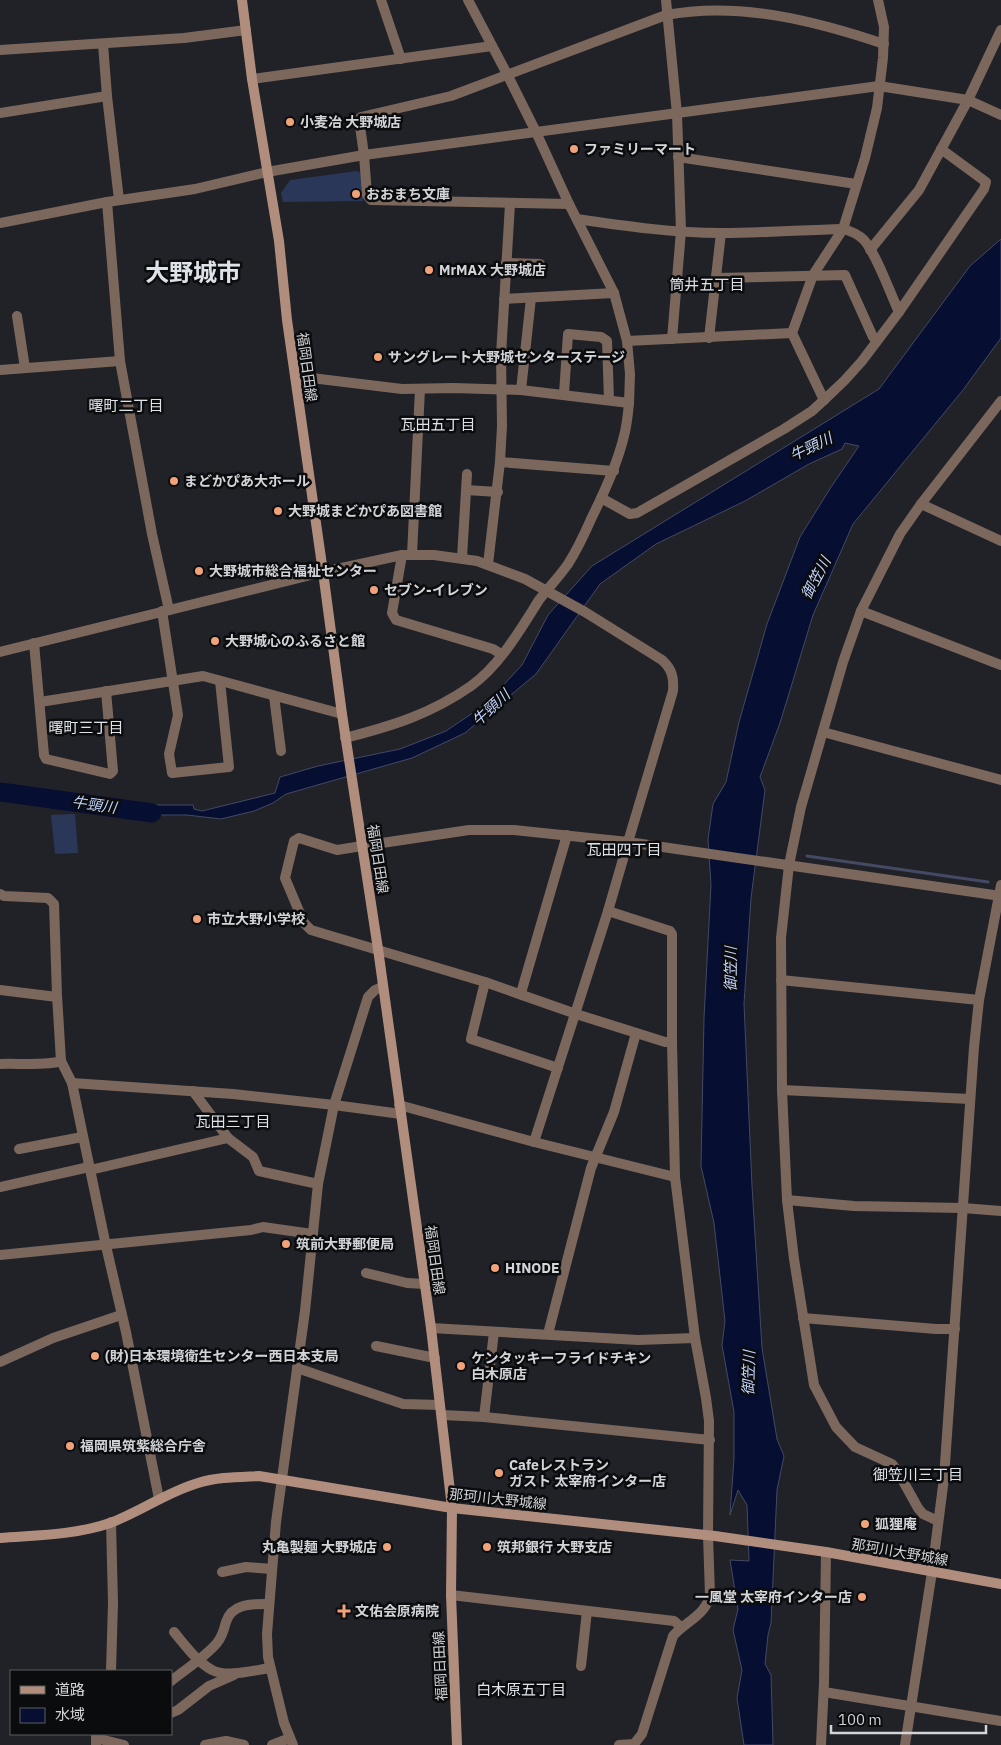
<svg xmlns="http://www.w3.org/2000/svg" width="1001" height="1745" font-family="'IBM Plex Sans','Noto Sans JP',sans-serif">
<rect width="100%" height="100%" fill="#202228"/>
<g fill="#2b3758">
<polygon points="357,171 362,174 363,201 283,202 281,193 290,180"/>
<polygon points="75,814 78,853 55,854 51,815"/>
</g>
<polygon fill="#060e32" stroke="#444964" points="1001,239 1001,338 963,390 853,524 813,615 780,723 760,777 765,790 751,898 744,1004 752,1186 762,1348 777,1439 784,1456 777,1490 771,1623 768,1635 765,1664 771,1675 773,1745 744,1745 737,1698 742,1670 733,1630 738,1609 730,1560 749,1561 747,1505 738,1490 730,1515 734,1458 734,1412 722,1345 725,1321 714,1223 701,1166 704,1018 711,885 708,839 713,804 726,782 739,722 767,624 800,537 831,487 859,446 845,443 842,449 809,464 745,501 656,544 600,584 536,674 465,733 412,758 286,794 273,803 254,811 221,819 187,815 147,815 123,809 151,805 193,805 194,809 202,811 275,793 280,777 318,766 400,749 446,731 486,704 522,665 548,615 592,566 879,389 970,266"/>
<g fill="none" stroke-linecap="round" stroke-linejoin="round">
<polyline stroke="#444964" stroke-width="3" points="807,856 988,882"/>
<polyline stroke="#060e32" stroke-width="19" points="0,792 152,813"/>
<g stroke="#7c675c" stroke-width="10">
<polyline points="381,0 401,59"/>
<polyline points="468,0 507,74"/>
<polyline points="666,0 677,114 681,231 672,339"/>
<polyline points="103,44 107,96 119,200"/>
<polyline points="0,50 184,38 246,30"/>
<polyline points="252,79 492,46"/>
<polyline points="0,113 107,96"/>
<polyline points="678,157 856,184"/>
<polyline points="107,202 120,361 152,534 169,610"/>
<path d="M569,204L371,200L367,195L364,155L359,119L361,117L451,96L666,15C738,1 816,21 884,44"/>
<path d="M577,219C625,226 673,233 721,233C762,233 802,230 843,229C851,231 858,234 864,240C877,255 890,293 899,312"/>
<polyline points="870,250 919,190 968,100"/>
<polyline points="506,263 540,264"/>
<polyline points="716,278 845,275 873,337 877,341"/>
<polyline points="504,299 614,293"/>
<polyline points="17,316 25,368"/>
<polyline points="709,338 721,233"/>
<polyline points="627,341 792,333"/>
<polyline points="0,370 120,361"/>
<path d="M295,376L402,389L453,388L521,390L629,403C628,414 627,425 624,436C617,465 605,491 592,517C585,533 577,550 568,564C559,577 548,588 539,600C520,630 500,665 471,686C431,714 392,726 345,738"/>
<polyline points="521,390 531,298"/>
<polyline points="564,394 568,334 601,337 607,341 609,400"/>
<polyline points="824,400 792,333 813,275 843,229 865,158 877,108 883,58 884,27 878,0"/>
<polyline points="500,462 614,471"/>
<polyline points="466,490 498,492"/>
<polyline points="601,498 630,514 637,513 784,429 812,411 824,400 845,380 862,361 899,312 984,189 986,182 941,149"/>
<polyline points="921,504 1001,541"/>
<polyline points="402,555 392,613 396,620 493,649 501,654"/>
<polyline points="412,555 420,389"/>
<polyline points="462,558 467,474"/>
<polyline points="488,564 500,462 502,426 501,355 510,204"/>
<polyline points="162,611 178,715 169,754 172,773 229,767 220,681"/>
<polyline points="861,611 1001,665"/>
<polyline points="34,643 44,755 46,759 110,774 113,771 106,691"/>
<polyline points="274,696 281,751"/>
<polyline points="40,702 203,676 342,714"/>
<polyline points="823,732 1001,780"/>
<polyline points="362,846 337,850 299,838 294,841 285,878 304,923 311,930 485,982 576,1014 665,1042 672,1042"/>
<polyline points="0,894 4,896 48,898 54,904 57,995 61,1061 72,1083 106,1246 126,1332 159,1499"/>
<path d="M608,911L670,931L672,934V1042L675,1177L695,1338L706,1398L709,1421L708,1535L710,1595C706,1615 685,1622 673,1636L642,1734L634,1744L619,1745"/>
<polyline points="781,980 979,1000"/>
<polyline points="485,982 471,1039 558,1068"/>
<polyline points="0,990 57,997"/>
<polyline points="521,993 567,835"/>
<path d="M0,1064C16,1063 48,1066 61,1061"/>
<polyline points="72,1083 233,1094 334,1105 401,1114"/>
<polyline points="782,1090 970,1099"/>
<polyline points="193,1091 228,1138"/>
<polyline points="399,1105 534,1142 675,1177"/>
<polyline points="534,1142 608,911 628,842"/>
<polyline points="19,1149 82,1137"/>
<polyline points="90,1170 228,1138 253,1157 259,1171 318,1184"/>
<polyline points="0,1187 89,1167"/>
<polyline points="787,1200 854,1206 963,1208 1001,1211"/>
<polyline points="0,1255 251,1230 263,1227 312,1234"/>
<polyline points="366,1273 407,1283 424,1284"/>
<polyline points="803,1318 936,1329 955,1329"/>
<polyline points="431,1328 638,1340 695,1338"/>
<polyline points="548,1334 591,1168 614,1112 636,1033"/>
<polyline points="376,1346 435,1358"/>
<polyline points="0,1362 53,1338 121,1315"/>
<polyline points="297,1368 403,1404 440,1405"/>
<polyline points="442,1415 484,1417 710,1440"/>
<polyline points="484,1417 494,1332"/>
<polyline points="938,1521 923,1514 918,1508 898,1472 892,1464 855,1447 836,1427 814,1385 794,1259 787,1200 782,1090 781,938 789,865 801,807 843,662 861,611 900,534 921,504 1001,401"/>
<polyline points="222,1572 246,1567 272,1569"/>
<polyline points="451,1595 674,1621 681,1627"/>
<path d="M174,1632C185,1645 197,1662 212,1670C226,1678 255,1670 270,1668"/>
<polyline points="581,1666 587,1611"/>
<path d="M171,1681C186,1669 204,1658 217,1643C222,1637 224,1630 226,1622C232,1603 252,1604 269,1604"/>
<polyline points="824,1692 1001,1721"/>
<polyline points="171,1713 178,1710 209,1686 234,1675"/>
<polyline points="96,1738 124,1745"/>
<polyline points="205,1745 226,1741 244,1745"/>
<polyline points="272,1745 290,1738"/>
<polyline points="293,1745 284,1723 268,1657 267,1634 276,1522 305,1311 318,1184 334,1105 368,997 375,990 382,987"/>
<polyline points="821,1745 824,1683 826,1552"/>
<polyline points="905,1745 932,1572"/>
</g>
<g stroke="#7c675c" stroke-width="10">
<polyline points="507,74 536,132 569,204 614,293 627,341 630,374 629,403"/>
<polyline points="968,100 1001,30"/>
<polyline points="0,223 107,202 195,189 267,172 364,155 879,86 968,100 1001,115"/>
<path d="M0,652L323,572L402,555H434L477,561L525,579L585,612L662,660C672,669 674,677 673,691L628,842"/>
<polyline points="362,846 469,830 514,830 628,842 1001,896"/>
<polyline points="111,1522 113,1603 111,1671"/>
<polyline points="932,1572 944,1478 974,1047 979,1000 1001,885"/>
<polyline points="96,1734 96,1745"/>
</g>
<g stroke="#b08d7c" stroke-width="10">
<polyline points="242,0 252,79 279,241 287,320 323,572 342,714 378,949 431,1328 452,1508 451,1595 457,1745"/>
<path d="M0,1538C37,1535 75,1535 110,1523C140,1512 167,1492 198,1483C217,1477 239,1477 259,1476L452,1508L715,1536L826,1552L1001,1584"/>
</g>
</g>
<g fill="#f0a279" stroke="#0b0c0e" stroke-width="2">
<circle cx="290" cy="122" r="5"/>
<circle cx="574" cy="149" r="5"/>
<circle cx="356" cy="194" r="5"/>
<circle cx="429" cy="270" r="5"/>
<circle cx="378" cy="357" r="5"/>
<circle cx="174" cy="481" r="5"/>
<circle cx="278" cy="511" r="5"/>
<circle cx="199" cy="571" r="5"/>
<circle cx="374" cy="590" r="5"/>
<circle cx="215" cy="641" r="5"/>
<circle cx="197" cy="919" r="5"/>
<circle cx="286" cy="1244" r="5"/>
<circle cx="495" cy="1268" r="5"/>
<circle cx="95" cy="1356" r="5"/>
<circle cx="461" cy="1366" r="5"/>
<circle cx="70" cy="1446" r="5"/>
<circle cx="499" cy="1473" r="5"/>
<circle cx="865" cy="1524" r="5"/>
<circle cx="387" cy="1547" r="5"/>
<circle cx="487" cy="1547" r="5"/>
<circle cx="862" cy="1597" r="5"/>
<path d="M341.5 1603.5h5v5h5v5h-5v5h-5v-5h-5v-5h5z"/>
</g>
<g text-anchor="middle" stroke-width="5" stroke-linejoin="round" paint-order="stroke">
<g font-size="14" font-weight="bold" fill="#d3d4d8" stroke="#0b0c0e" text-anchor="start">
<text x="300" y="127">小麦冶 大野城店</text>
<text x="584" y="154">ファミリーマート</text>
<text x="366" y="199">おおまち文庫</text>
<text x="439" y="275">MrMAX 大野城店</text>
<text x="388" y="362">サングレート大野城センターステージ</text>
<text x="184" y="486">まどかぴあ大ホール</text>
<text x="288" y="516">大野城まどかぴあ図書館</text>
<text x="209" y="576">大野城市総合福祉センター</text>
<text x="384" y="595">セブン-イレブン</text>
<text x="225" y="646">大野城心のふるさと館</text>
<text x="207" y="924">市立大野小学校</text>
<text x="296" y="1249">筑前大野郵便局</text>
<text x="505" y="1273">HINODE</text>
<text x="105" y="1361">(財)日本環境衛生センター西日本支局</text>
<text x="471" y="1363">ケンタッキーフライドチキン<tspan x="471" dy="16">白木原店</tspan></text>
<text x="80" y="1451">福岡県筑紫総合庁舎</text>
<text x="509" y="1470">Cafeレストラン<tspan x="509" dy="16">ガスト 太宰府インター店</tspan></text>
<text x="875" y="1529">狐狸庵</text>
<text x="377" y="1552" text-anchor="end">丸亀製麺 大野城店</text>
<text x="497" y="1552">筑邦銀行 大野支店</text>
<text x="852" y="1602" text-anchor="end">一風堂 太宰府インター店</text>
<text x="355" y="1616">文佑会原病院</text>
</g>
<g font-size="14" fill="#d3d4d8" stroke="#0b0c0e">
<text transform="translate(307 367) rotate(82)" y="5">福岡日田線</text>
<text transform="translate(378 859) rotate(81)" y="5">福岡日田線</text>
<text transform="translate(435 1260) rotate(82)" y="5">福岡日田線</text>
<text transform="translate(498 1499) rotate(6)" y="5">那珂川大野城線</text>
<text transform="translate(900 1552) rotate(10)" y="5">那珂川大野城線</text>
<text transform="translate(440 1666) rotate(-93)" y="5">福岡日田線</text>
</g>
<g font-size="15" fill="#dee2e9" stroke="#0b0c0e">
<text x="707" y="290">筒井五丁目</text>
<text x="126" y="411">曙町二丁目</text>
<text x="438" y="430">瓦田五丁目</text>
<text x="86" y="733">曙町三丁目</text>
<text x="624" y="855">瓦田四丁目</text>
<text x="233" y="1127">瓦田三丁目</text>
<text x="918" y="1480">御笠川三丁目</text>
<text x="521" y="1695">白木原五丁目</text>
</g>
<g font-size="15" font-style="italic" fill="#c3d4fe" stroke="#0b0c0e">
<text transform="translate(811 447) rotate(-26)" y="5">牛頸川</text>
<text transform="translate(816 578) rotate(-62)" y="5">御笠川</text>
<text transform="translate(491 708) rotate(-43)" y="5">牛頸川</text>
<text transform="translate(94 805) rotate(8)" y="5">牛頸川</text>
<text transform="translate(731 969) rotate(-90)" y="5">御笠川</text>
<text transform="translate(749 1373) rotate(-89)" y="5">御笠川</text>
</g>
<g font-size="24" font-weight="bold" fill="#dee2e9" stroke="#0b0c0e">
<text x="193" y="281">大野城市</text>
</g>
</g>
<rect x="10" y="1670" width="162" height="65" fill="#0b0c0e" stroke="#5b5c5f"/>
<rect x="20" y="1686" width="25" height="8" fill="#b08d7c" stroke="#5b5c5f"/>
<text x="55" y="1695" font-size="15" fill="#d3d4d8">道路</text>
<rect x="20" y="1708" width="25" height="15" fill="#060e32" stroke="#5b5c5f"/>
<text x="55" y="1720" font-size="15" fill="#d3d4d8">水域</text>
<path d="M831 1725v8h155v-8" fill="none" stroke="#d3d4d8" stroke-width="2.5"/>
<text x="838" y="1725" font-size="15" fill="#d3d4d8" stroke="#0b0c0e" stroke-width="4" paint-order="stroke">100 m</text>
</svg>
